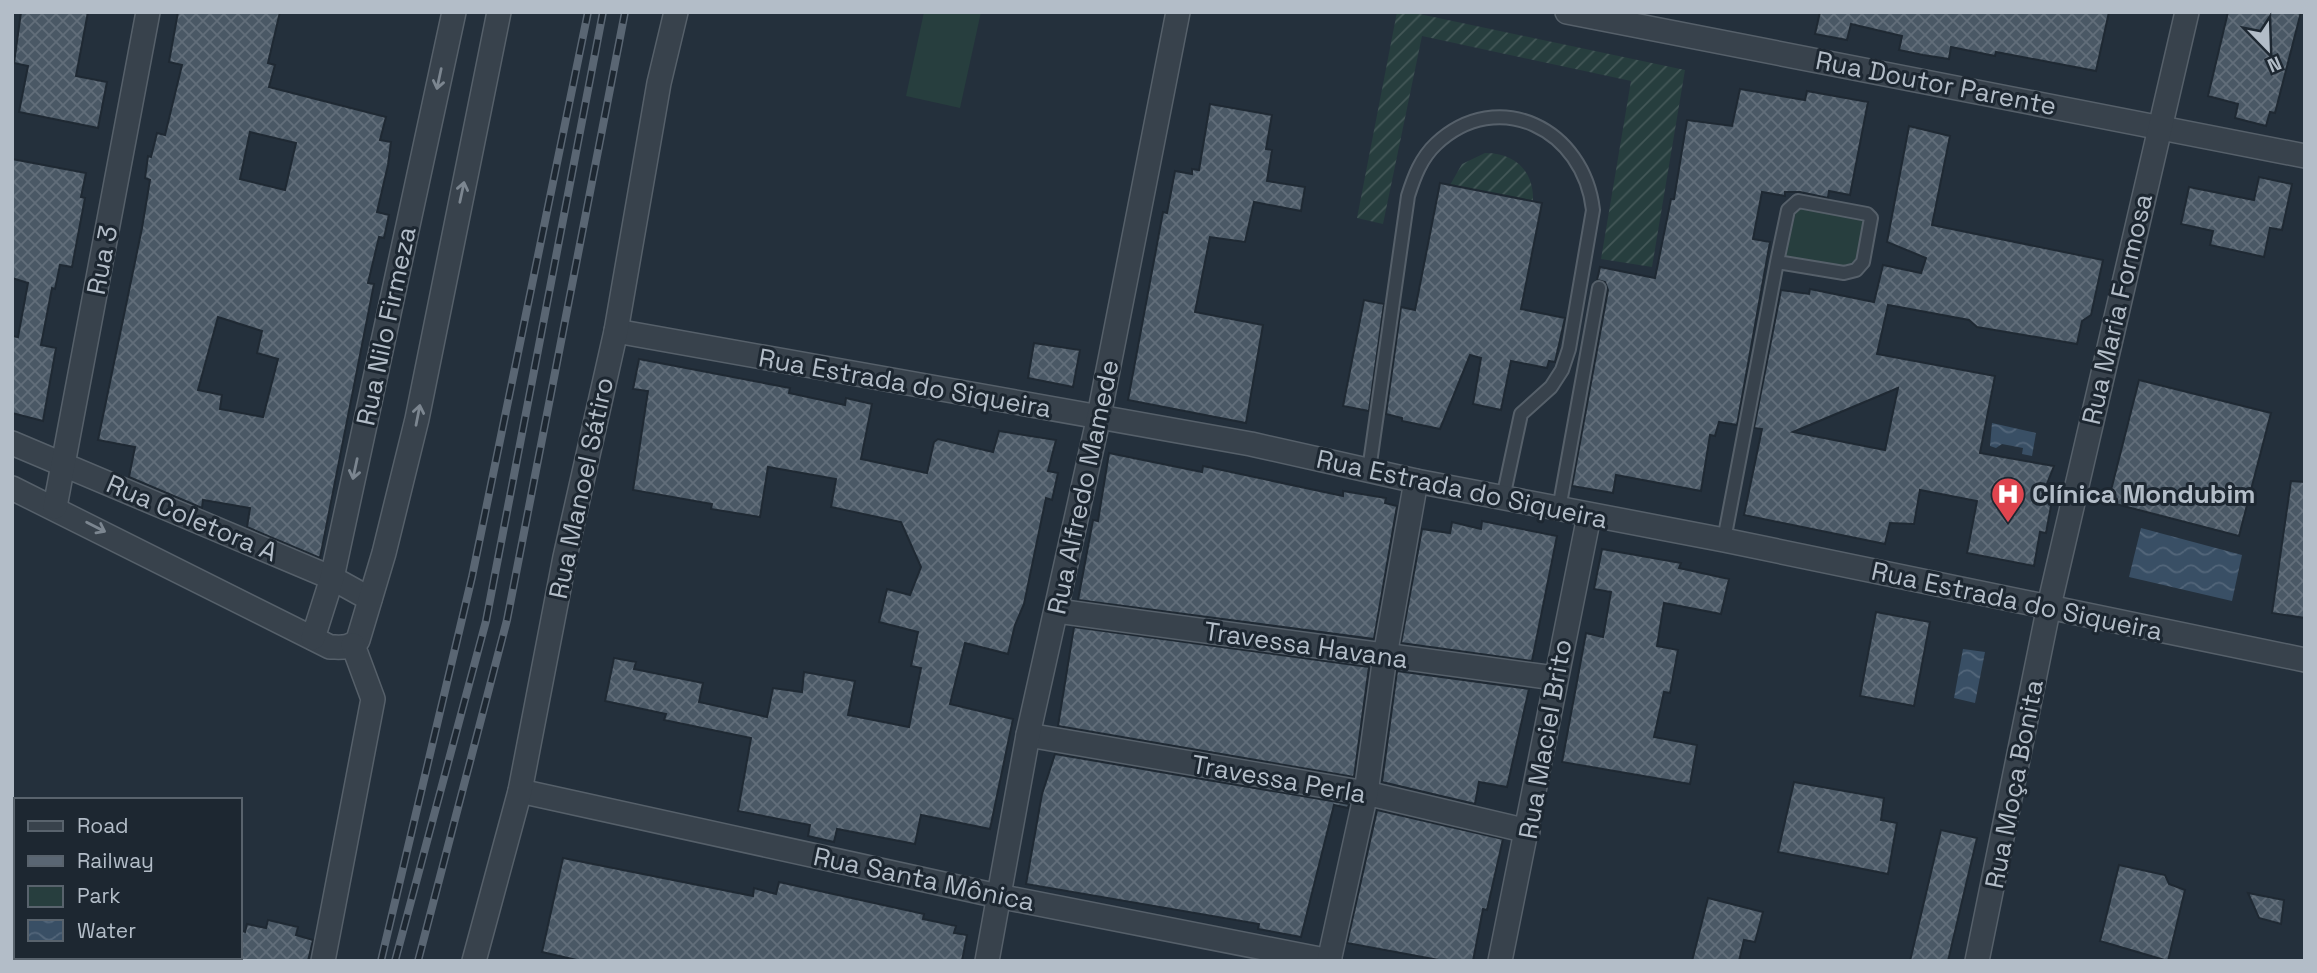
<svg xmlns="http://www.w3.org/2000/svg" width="2317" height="973" font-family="'Space Grotesk',sans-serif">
<defs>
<pattern id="garden-furrows" width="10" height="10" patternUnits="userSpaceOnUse" patternTransform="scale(1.75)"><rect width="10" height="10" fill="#273e3e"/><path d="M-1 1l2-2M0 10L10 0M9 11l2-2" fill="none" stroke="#445858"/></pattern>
<pattern id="water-waves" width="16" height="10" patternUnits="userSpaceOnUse" patternTransform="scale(1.75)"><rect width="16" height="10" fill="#394f65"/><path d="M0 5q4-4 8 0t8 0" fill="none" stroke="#53667a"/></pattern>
<pattern id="building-cross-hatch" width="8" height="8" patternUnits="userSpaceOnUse" patternTransform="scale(1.75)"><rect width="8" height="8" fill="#4a5865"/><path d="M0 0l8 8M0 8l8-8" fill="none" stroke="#626e7a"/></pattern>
</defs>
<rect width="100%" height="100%" fill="#24303c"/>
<g fill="#273e3e">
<polygon points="924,12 981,12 960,108 906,96"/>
<polygon points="1797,207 1864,220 1854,269 1785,258"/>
</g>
<g fill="url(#garden-furrows)">
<polygon points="1397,12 1410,12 1685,70 1652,267 1601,259 1631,81 1422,36 1383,224 1357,218"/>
<path d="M1485,153C1515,153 1534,171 1533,201L1450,185L1462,164Z"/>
</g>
<g fill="url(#water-waves)">
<polygon points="1992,423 2036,433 2032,456 2022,454 2023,448 2002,444 1996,448 1990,446"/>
<polygon points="2141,528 2242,555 2232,601 2129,577"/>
<polygon points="1963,649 1985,652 1975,703 1954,698"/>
</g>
<g fill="url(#building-cross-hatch)" stroke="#1f2933" stroke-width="2" fill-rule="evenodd">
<polygon points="21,12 88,12 76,76 107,82 98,128 19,112 28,66 14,63"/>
<path d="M178,12H280L268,63L275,65L269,87L386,117L380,140L391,142L388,165L377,212L389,215L384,238L379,237L368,283L374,284L320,558L247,527L250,508L203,500L202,508L129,477L135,447L98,440L142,228L150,180L145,178L148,156L151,157L157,133L165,135L182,65L169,62ZM250,132L296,143L285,190L240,179ZM218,317L262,331L257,353L278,359L263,417L220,409L222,395L198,390Z"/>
<polygon points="1820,12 2109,12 2096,71 1996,52 1995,56 1951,47 1949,59 1923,55 1899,50 1902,36 1851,24 1847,40 1815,34"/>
<polygon points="2228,12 2301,12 2275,113 2270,112 2266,126 2235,118 2238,104 2208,96"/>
<polygon points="1740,89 1805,100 1807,91 1868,102 1850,195 1829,191 1828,198 1800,192 1785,192 1785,196 1762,192 1753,239 1770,242 1737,425 1719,422 1715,436 1710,435 1701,491 1616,475 1613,493 1572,486 1608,290 1605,282 1597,280 1600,267 1655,278 1671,199 1674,199 1687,120 1732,126"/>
<polygon points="1210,104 1272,115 1266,149 1272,150 1267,181 1305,187 1301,211 1254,202 1245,242 1210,237 1195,312 1263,325 1246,423 1128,400 1163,212 1167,213 1175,171 1192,174 1192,169 1199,170"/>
<path d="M1909,126L1950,136L1932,225L2103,260L2091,315L2082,321L2077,344L1977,327L1969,320L1888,305L1877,354L1995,376L1980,453L2054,466L2045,489L2054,490L2046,533L2040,532L2034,566L1967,553L1977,501L1920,490L1914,524L1890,523L1885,544L1744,515L1762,429L1754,428L1781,290L1809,294L1810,289L1874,302L1883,265L1921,273L1926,258L1887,242ZM1898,388L1885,450L1793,432Z"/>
<polygon points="12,159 86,173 81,197 85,198 72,267 60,265 55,289 52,288 41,345 56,348 43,421 12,413 12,336 18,337 28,283 12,278"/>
<polygon points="2259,177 2292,184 2282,230 2270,228 2264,257 2210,245 2213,231 2181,224 2189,187 2254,200"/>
<polygon points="1440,183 1542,203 1521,309 1565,318 1555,362 1549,361 1547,368 1511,361 1501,410 1473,404 1481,358 1470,355 1440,429 1402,421 1402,418 1386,414 1401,307 1415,310"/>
<polygon points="1364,300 1384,304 1369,411 1343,406"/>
<polygon points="1034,343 1080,350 1073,387 1028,378"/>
<polygon points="639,359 790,388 789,393 845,405 846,398 872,404 861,459 927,473 934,442 938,439 993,452 999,431 1056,440 1048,471 1058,473 1052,500 1046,498 1024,604 1015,625 1008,654 965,643 950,704 1013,719 990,829 921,815 915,844 837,829 834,842 808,836 810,825 738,811 751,738 664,720 666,714 605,701 614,658 636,662 634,669 703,683 699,702 767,717 773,688 802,692 804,672 855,681 848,715 909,727 921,668 911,666 918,632 879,622 887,589 910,595 921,567 901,522 831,507 836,479 768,467 760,517 711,509 712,504 633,490 648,391 633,389"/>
<polygon points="2139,380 2271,413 2239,536 2108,502"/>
<polygon points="1109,453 1202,472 1203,466 1343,496 1343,491 1386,498 1385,503 1397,506 1374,639 1078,600 1093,520 1098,521"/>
<polygon points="2291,481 2305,482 2305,618 2272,613"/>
<polygon points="1482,521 1557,536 1532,661 1401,643 1422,529 1450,533 1452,522 1481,529"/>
<polygon points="1602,549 1681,563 1679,568 1729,579 1721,614 1664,603 1657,646 1678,650 1670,693 1664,692 1654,737 1697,745 1690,784 1562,762 1586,633 1603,637 1611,592 1594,589"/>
<polygon points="1876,612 1930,622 1914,706 1860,696"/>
<polygon points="1074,627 1369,667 1354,777 1058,726"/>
<polygon points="1397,671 1529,689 1507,787 1479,782 1475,804 1382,782"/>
<polygon points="1055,754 1349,804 1348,808 1334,805 1301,937 1258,929 1259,924 1026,884 1042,794"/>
<polygon points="1794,782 1884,798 1881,820 1897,823 1888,874 1778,852"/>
<polygon points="1377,810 1503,839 1487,910 1483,909 1473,961 1444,961 1347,943"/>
<polygon points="1941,830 1977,838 1948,961 1910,961"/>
<polygon points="563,858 753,896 754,888 776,894 779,882 924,914 923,919 956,926 954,933 967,935 962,961 581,961 542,952"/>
<polygon points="2119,865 2165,875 2169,884 2185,890 2168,961 2100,941"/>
<polygon points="2248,893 2284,900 2281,924 2259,918"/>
<polygon points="1708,898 1763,912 1755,942 1744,940 1739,961 1692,961"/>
<polygon points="268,920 298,927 296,935 313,940 308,961 240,961 240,930 245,932 247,924 266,928"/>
</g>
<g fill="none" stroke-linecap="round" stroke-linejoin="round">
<g stroke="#56606a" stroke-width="16">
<g id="lane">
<path d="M1369,470L1408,196C1414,177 1421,158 1436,144C1498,86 1584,129 1593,210L1569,349L1562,370L1551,387L1521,414L1503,498"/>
<polyline points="1559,509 1599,288"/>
<polyline points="1724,540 1777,262 1844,273 1856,270 1863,262 1871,218 1867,214 1798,201 1788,210 1777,262"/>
</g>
</g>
<g stroke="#56606a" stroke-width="26">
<g id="street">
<polyline points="1567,12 2305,156"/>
<polyline points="616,331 1251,444 1416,481 1724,540 2305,660"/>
<polyline points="12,443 332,578 370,599"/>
<path d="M12,488L330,647C341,647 349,649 358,640L384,553L417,419L499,12"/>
<polyline points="55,507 148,12"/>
<polyline points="1057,611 1555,678"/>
<polyline points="313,638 332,578 454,12"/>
<polyline points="1028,735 1366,793 1528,831"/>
<polyline points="520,791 998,896 1330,961"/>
<polyline points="12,953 16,942"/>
<polyline points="323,961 373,699 353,645"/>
<polyline points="474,961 520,791 565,557 616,331 659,83 676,12"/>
<polyline points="987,961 1028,735 1099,416 1178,12"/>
<polyline points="1329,961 1366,793 1385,656 1416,481"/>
<polyline points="1500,961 1589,516"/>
<polyline points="1977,961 2049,606 2187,12"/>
</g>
</g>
<use href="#lane" stroke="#38424c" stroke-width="12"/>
<use href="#street" stroke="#38424c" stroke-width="23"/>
<g stroke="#5a6673" stroke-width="8">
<g id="rail">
<polyline points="381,961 472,577 588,12"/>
<polyline points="395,961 486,621 603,12"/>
<polyline points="418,961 507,620 625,12"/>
</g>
</g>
<use href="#rail" stroke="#1d2731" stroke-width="5" stroke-dasharray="16" stroke-linecap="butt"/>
</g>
<defs><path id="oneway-shaft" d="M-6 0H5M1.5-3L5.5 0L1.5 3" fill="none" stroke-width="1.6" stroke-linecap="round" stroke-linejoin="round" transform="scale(1.75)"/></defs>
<g stroke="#7c8690">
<use href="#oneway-shaft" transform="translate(439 79) rotate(102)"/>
<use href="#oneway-shaft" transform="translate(462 192) rotate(-78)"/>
<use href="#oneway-shaft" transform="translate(418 415) rotate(-79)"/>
<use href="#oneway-shaft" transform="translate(355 469) rotate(102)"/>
<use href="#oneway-shaft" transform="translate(96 527) rotate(27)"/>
</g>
<defs>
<g id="hospital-pin" transform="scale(1.75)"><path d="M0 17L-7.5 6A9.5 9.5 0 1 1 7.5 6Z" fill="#e0444e" stroke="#1d2731"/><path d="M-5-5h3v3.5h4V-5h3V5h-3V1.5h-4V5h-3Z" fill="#fff"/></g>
</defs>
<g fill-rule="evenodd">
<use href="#hospital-pin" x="2008" y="494"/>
</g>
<g text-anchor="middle" stroke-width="6" stroke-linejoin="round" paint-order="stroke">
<g font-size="26" fill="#b3bdc8" stroke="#1d2731">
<text transform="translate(1936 83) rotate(11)" y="9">Rua Doutor Parente</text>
<text transform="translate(102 260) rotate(-79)" y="9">Rua 3</text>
<text transform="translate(2117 309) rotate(-77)" y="9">Rua Maria Formosa</text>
<text transform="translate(386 326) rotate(-78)" y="9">Rua Nilo Firmeza</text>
<text transform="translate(905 383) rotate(10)" y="9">Rua Estrada do Siqueira</text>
<text transform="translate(1083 487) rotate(-78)" y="9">Rua Alfredo Mamede</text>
<text transform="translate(581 488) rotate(-78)" y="9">Rua Manoel Sátiro</text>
<text transform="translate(1462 489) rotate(12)" y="9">Rua Estrada do Siqueira</text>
<text transform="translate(192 518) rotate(23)" y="9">Rua Coletora A</text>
<text transform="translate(2017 601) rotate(12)" y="9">Rua Estrada do Siqueira</text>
<text transform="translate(1306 645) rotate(8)" y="9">Travessa Havana</text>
<text transform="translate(1545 739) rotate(-80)" y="9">Rua Maciel Brito</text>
<text transform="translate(1279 779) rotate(10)" y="9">Travessa Perla</text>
<text transform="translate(2014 784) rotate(-79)" y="9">Rua Moça Bonita</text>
<text transform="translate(924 879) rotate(12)" y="9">Rua Santa Mônica</text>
</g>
<g font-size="26" font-weight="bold" fill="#b3bdc8" stroke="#1d2731" text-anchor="start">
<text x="2032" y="503">Clínica Mondubim</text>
</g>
</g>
<rect width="2317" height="973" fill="none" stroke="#b3bdc8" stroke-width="28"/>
<rect x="14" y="798" width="228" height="161" fill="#1d2731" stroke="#59636d" stroke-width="2"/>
<rect x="28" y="821" width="35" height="10" fill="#38424c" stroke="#59636d" stroke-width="2"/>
<text x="77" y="833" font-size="21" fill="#b3bdc8">Road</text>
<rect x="28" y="856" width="35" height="10" fill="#5a6673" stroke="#59636d" stroke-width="2"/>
<text x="77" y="868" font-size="21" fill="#b3bdc8">Railway</text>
<rect x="28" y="886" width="35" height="21" fill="#273e3e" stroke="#59636d" stroke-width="2"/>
<text x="77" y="903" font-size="21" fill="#b3bdc8">Park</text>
<rect x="28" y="920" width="35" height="21" fill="url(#water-waves)" stroke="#59636d" stroke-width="2"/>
<text x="77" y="938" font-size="21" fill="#b3bdc8">Water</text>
<g transform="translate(2268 49) rotate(157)" stroke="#1d2731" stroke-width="5" paint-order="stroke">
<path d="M0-5L12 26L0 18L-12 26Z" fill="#b3bdc8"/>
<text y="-10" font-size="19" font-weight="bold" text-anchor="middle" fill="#b3bdc8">N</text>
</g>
</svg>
